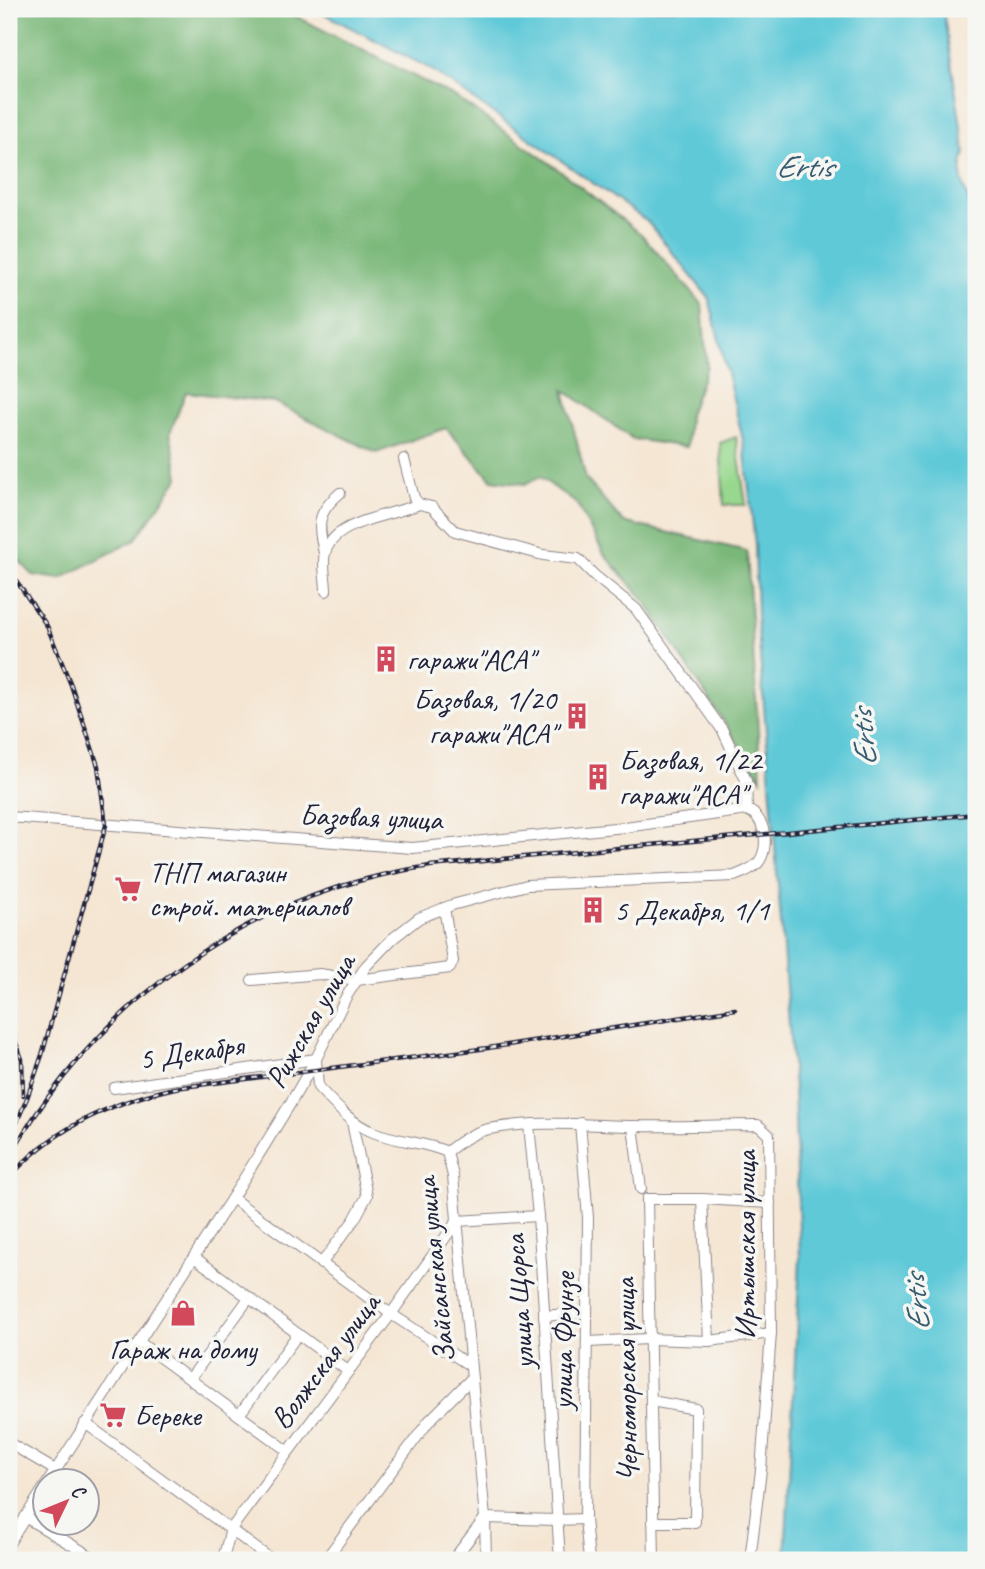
<svg xmlns="http://www.w3.org/2000/svg" width="985" height="1569" font-family="Caveat,sans-serif">
<rect width="100%" height="100%" fill="#f6f6f2"/>
<filter id="ink" filterUnits="userSpaceOnUse"><feTurbulence type="fractalNoise" baseFrequency=".0143" numOctaves="2"/><feDisplacementMap in="SourceGraphic" scale="14" xChannelSelector="R" yChannelSelector="G"/><feConvolveMatrix kernelMatrix="1 2 1 2 8 2 1 2 1" color-interpolation-filters="sRGB"/></filter>
<filter id="wash" filterUnits="userSpaceOnUse"><feTurbulence type="fractalNoise" baseFrequency=".00686" numOctaves="4" result="noise"/><feDisplacementMap in="SourceGraphic" scale="28" xChannelSelector="R" yChannelSelector="G"/><feGaussianBlur stdDeviation="1.57" result="paint"/><feColorMatrix in="noise" values="0 0 0 0 0 0 0 0 0 0 0 0 0 0 0 0 0 1.4 0 .05"/><feComposite in="paint" operator="in"/></filter>
<g filter="url(#wash)">
<rect width="100%" height="100%" fill="#f5e6d3"/>
<polygon fill="#98d88e" stroke="#5d7d64" stroke-width="2" points="736,437 746,505 724,505 720,443"/>
<polygon fill="#7ab879" stroke="#4e6d5a" stroke-width="2" points="9,9 282,9 457,98 555,167 642,235 702,304 707,366 689,415 687,447 633,439 564,390 586,479 623,522 747,551 761,779 645,601 604,554 577,504 540,477 525,484 492,480 446,428 376,453 274,402 186,392 170,433 179,477 135,540 60,579 33,575 9,550"/>
<path fill="#5ec9d8" stroke="#40768a" stroke-width="2" d="M315,9H943L965,153C955,180 968,195 976,220V1560H785L800,1259L794,1089L757,617L755,545L744,444L709,298L647,221L429,68Z"/>
</g>
<g filter="url(#ink)">
<g fill="none" stroke-linecap="round" stroke-linejoin="round">
<g stroke="#8c8487" stroke-width="12">
<g id="minor">
<polyline points="404,459 414,498 419,504 432,507 455,531 543,555 578,559 595,576 636,609 723,731 746,780 747,810"/>
<path d="M324,553C318,524 316,513 340,493"/>
<path d="M326,591C326,580 322,563 325,553C334,520 392,516 419,504"/>
<path d="M9,817L412,848L625,827L747,810C766,817 770,848 758,863C751,870 742,873 734,876L527,885L452,905L419,918L392,939L366,966L346,997L316,1059L290,1104L232,1198L48,1482"/>
<polyline points="252,980 320,974 357,980 450,968 453,961 444,908"/>
<path d="M114,1088L316,1059L318,1087C334,1104 350,1123 373,1132C397,1142 423,1141 447,1152L453,1176L485,1518L486,1560"/>
<polyline points="580,1123 588,1218 585,1519 589,1560"/>
<polyline points="529,1125 538,1216 560,1560"/>
<polyline points="633,1126 641,1189"/>
<path d="M447,1152C459,1142 473,1132 489,1129C537,1120 586,1125 634,1126C675,1127 717,1125 758,1125L769,1135L771,1333L761,1470L750,1560"/>
<polyline points="232,1198 391,1314 469,1365"/>
<polyline points="702,1199 709,1341"/>
<polyline points="194,1257 348,1371"/>
<polyline points="321,1264 354,1220 367,1196 352,1122"/>
<polyline points="544,1316 587,1312"/>
<polyline points="139,1342 288,1451"/>
<polyline points="588,1342 648,1339 709,1341 771,1333"/>
<polyline points="190,1379 249,1298"/>
<polyline points="651,1401 696,1409 695,1522 653,1522"/>
<polyline points="239,1415 298,1334"/>
<polyline points="85,1423 272,1560"/>
<polyline points="9,1443 55,1470"/>
<polyline points="25,1517 97,1560"/>
<polyline points="9,1543 46,1485"/>
<polyline points="220,1560 224,1555 231,1529 391,1314 457,1221 538,1216"/>
<polyline points="325,1560 429,1421 471,1379"/>
<polyline points="453,1560 485,1518 556,1520 585,1519"/>
<polyline points="654,1560 647,1199 702,1199 770,1203"/>
</g>
</g>
<use href="#minor" stroke="#fff" stroke-width="10"/>
<g stroke="#22223b" stroke-width="4.5">
<g id="rail">
<polyline points="9,570 47,626 71,685 98,766 106,825 42,1055 27,1098 9,1141"/>
<polyline points="9,1025 22,1059 23,1095"/>
<path d="M9,1157C99,1001 251,892 430,866L976,814"/>
<path d="M9,1178C52,1128 112,1102 175,1088L488,1048L735,1009"/>
</g>
</g>
<use href="#rail" stroke="#f6f6f2" stroke-width="2" stroke-dasharray="5" stroke-linecap="butt"/>
</g>
</g>
<defs>
<g id="building-bare" transform="scale(2.1)"><path d="M-4-6H4V6H1V3H-1V6H-4ZM-2.5-4.3h1.7v1.8h-1.7ZM.8-4.3h1.7v1.8H.8ZM-2.5-1h1.7V.8h-1.7ZM.8-1h1.7V.8H.8Z" fill="#d1495b" stroke="#f6f6f2" stroke-width="2.5" paint-order="stroke"/></g>
<g id="supermarket-bare" transform="scale(2.1)"><path d="M-6-5.5h2.5l.6 2H6L4.5 2H-2.5L-4.4-4H-6ZM-1.5 3.2a1.3 1.3 0 1 0 .1 0ZM3 3.2a1.3 1.3 0 1 0 .1 0Z" fill="#d1495b" stroke="#f6f6f2" stroke-width="2.5" paint-order="stroke"/></g>
<g id="shop-bare" transform="scale(2.1)"><path d="M-5-2.5h2.3a2.7 3.5 0 0 1 5.4 0H5L5.5 6h-11ZM-1.5-2.5h3a1.5 2.3 0 0 0-3 0Z" fill="#d1495b" stroke="#f6f6f2" stroke-width="2.5" paint-order="stroke"/></g>
</defs>
<g fill-rule="evenodd">
<use href="#building-bare" x="386" y="659"/>
<use href="#building-bare" x="577" y="716"/>
<use href="#building-bare" x="598" y="777"/>
<use href="#supermarket-bare" x="128" y="889"/>
<use href="#building-bare" x="593" y="910"/>
<use href="#shop-bare" x="183" y="1313"/>
<use href="#supermarket-bare" x="113" y="1415"/>
</g>
<g text-anchor="middle" stroke-width="7" stroke-linejoin="round" paint-order="stroke">
<g font-size="30" fill="#22223b" stroke="#f6f6f2" text-anchor="start">
<text x="407" y="669">гаражи"ACА"</text>
<text x="556" y="709" text-anchor="end">Базовая, 1/20<tspan x="556" dy="34">гаражи"ACА"</tspan></text>
<text x="619" y="770">Базовая, 1/22<tspan x="619" dy="34">гаражи"ACА"</tspan></text>
<text x="149" y="882">ТНП магазин<tspan x="149" dy="34">строй. материалов</tspan></text>
<text x="614" y="920">5 Декабря, 1/1</text>
<text x="183" y="1359" text-anchor="middle">Гараж на дому</text>
<text x="134" y="1425">Береке</text>
</g>
<g font-size="30" fill="#22223b" stroke="#f6f6f2">
<text transform="translate(371 817) rotate(2)" y="10">Базовая улица</text>
<text transform="translate(310 1021) rotate(-60)" y="10">Рижская улица</text>
<text transform="translate(191 1052) rotate(-8)" y="10">5 Декабря</text>
<text transform="translate(745 1245) rotate(-90)" y="10">Иртышская улица</text>
<text transform="translate(435 1270) rotate(-96)" y="10">Зайсанская улица</text>
<text transform="translate(519 1302) rotate(-94)" y="10">улица Щорса</text>
<text transform="translate(563 1341) rotate(-89)" y="10">улица Фрунзе</text>
<text transform="translate(325 1361) rotate(-53)" y="10">Волжская улица</text>
<text transform="translate(626 1380) rotate(-91)" y="10">Черноморская улица</text>
</g>
<g font-size="32" font-style="italic" fill="#375c72" stroke="#f6f6f2">
<text x="804" y="177">Ertis</text>
<text transform="translate(863 738) rotate(-95)" y="11">Ertis</text>
<text transform="translate(916 1303) rotate(-96)" y="11">Ertis</text>
</g>
</g>
<rect width="985" height="1569" fill="none" stroke="#f6f6f2" stroke-width="35"/>
<g transform="translate(66 1502) rotate(47)"><circle r="33" fill="#f6f6f2" stroke="#a1a1a9" stroke-width="2"/>
<path d="M0-5L12 26L0 18L-12 26Z" fill="#d1495b"/>
<text y="-10" font-size="19" font-weight="bold" text-anchor="middle" fill="#22223b">С</text>
</g>
</svg>
